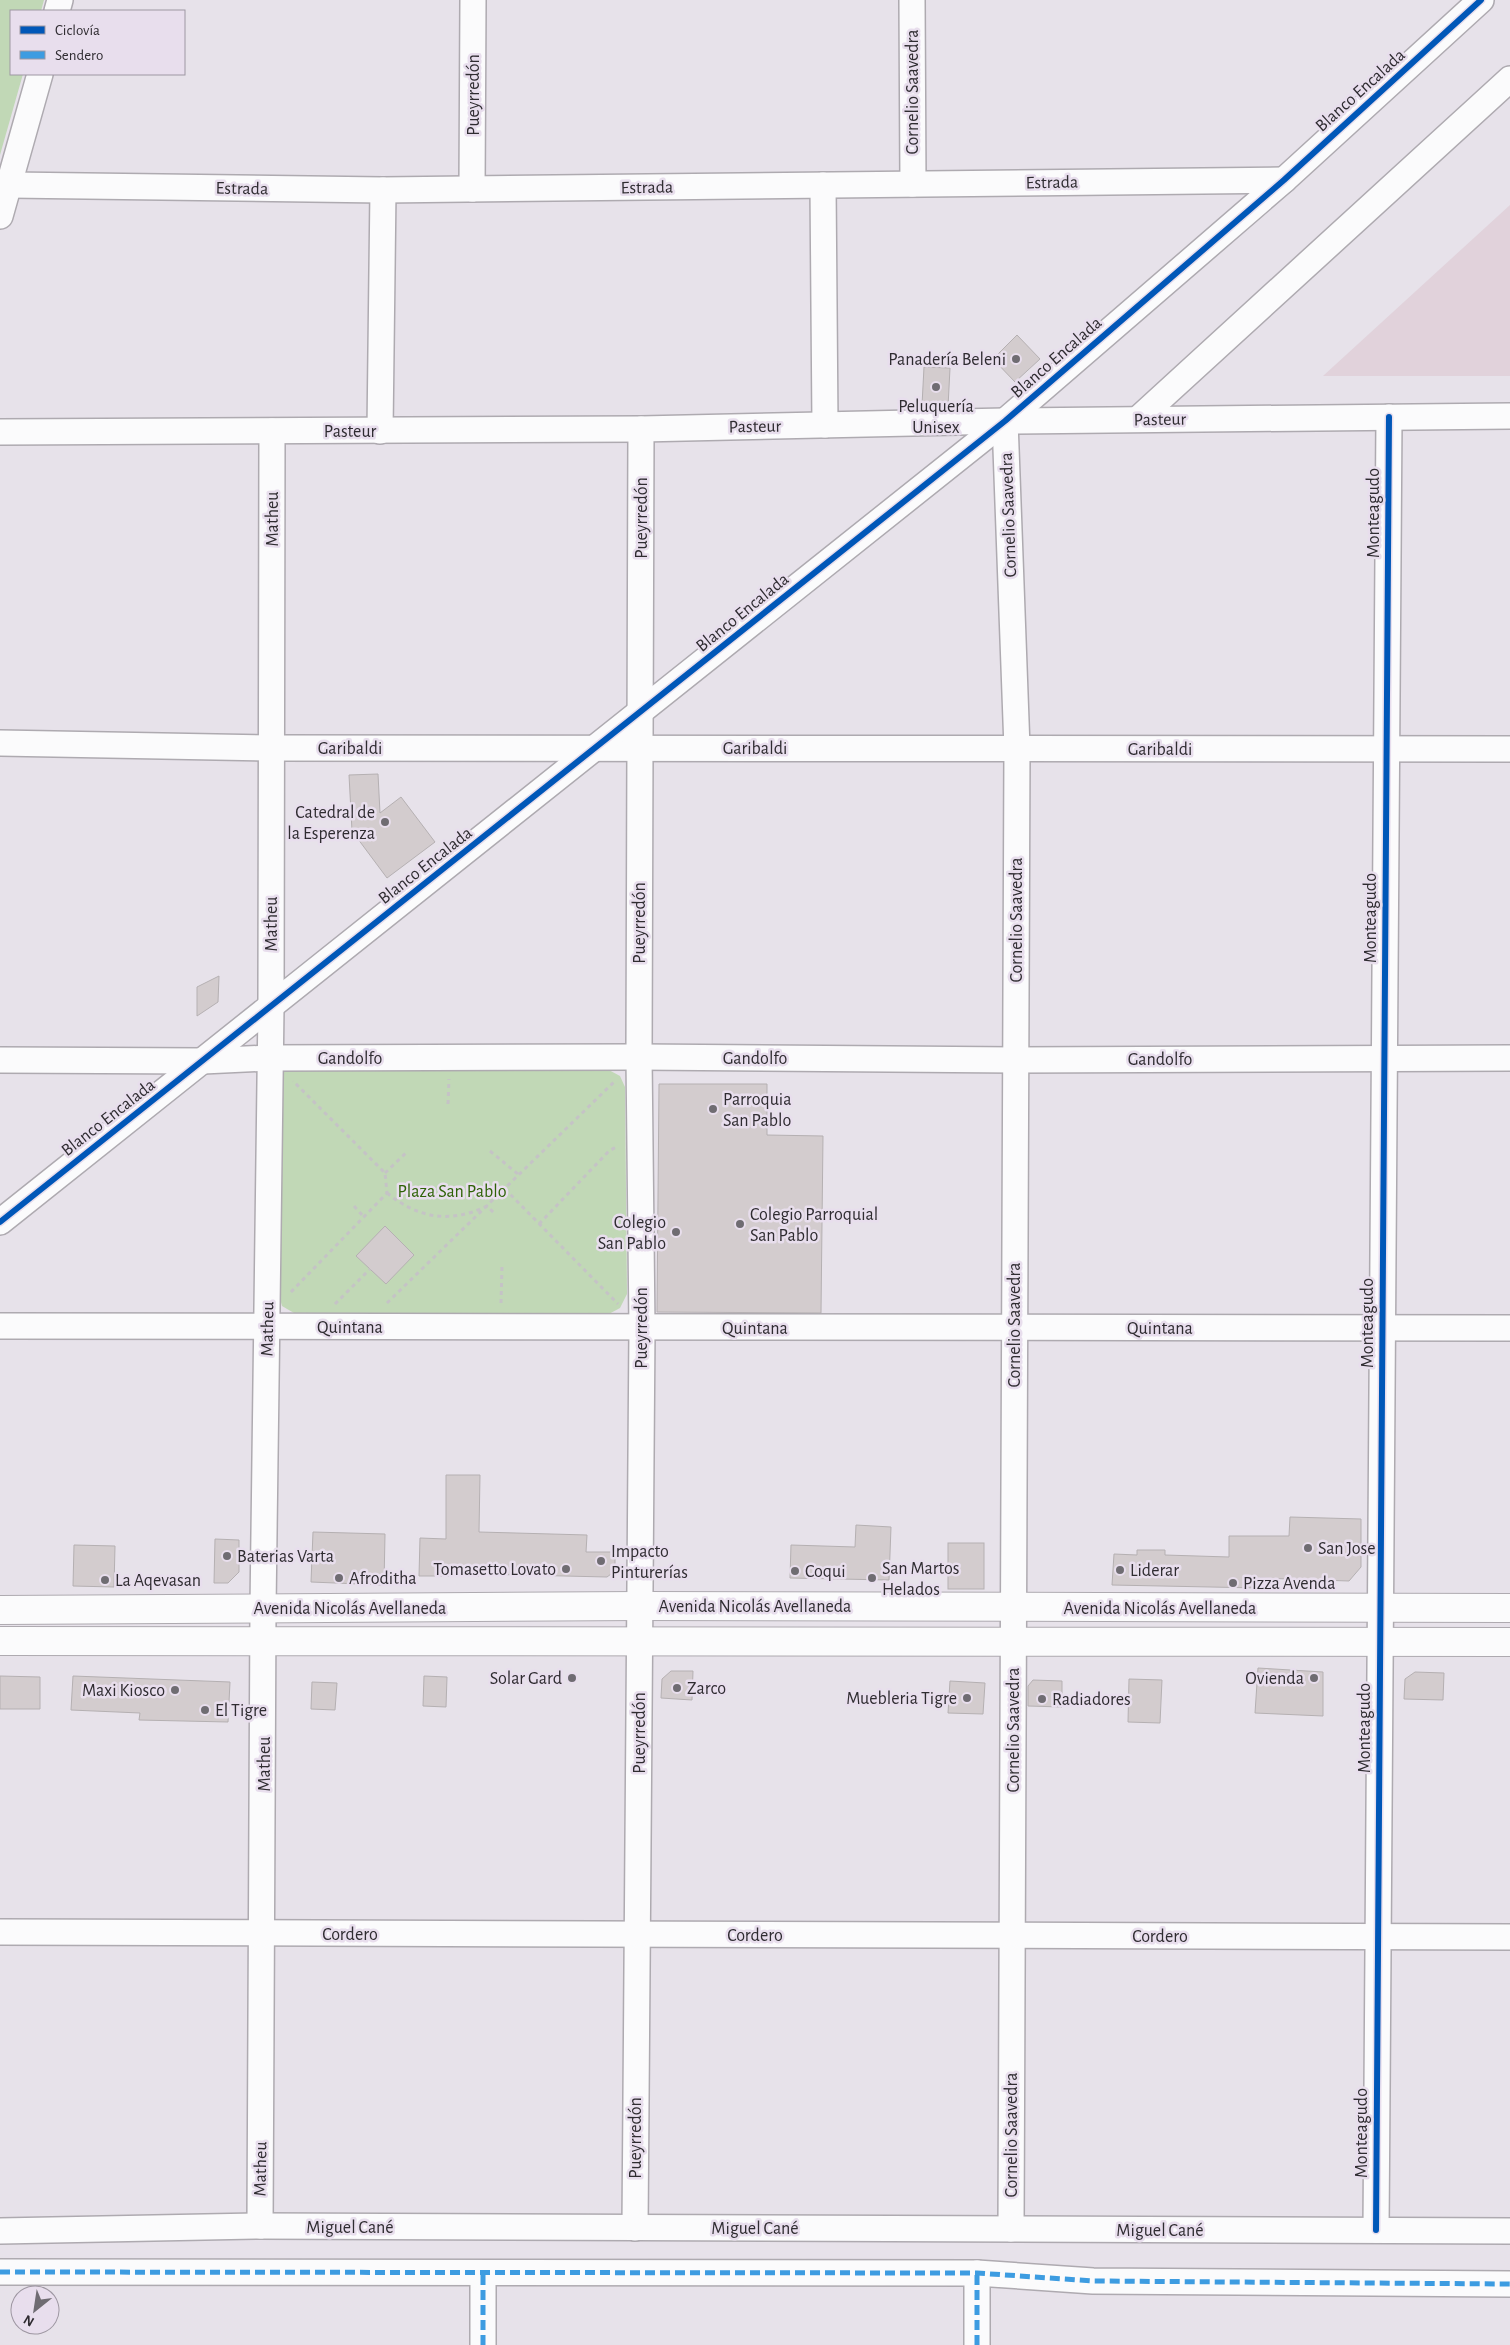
<svg xmlns="http://www.w3.org/2000/svg" width="1510" height="2345" font-family="'Alegreya Sans',sans-serif">
<rect width="100%" height="100%" fill="#e7e2ea"/>
<polygon fill="#e1d2db" points="1510,205 1510,376 1323,376"/>
<g fill="#c1d8b6">
<polygon points="0,0 44,0 41,11 11,11 11,74 23,74 0,155"/>
<polygon points="293,1067 607,1069 620,1076 625,1087 627,1294 620,1308 607,1315 294,1313 282,1306 279,1295 279,1080 284,1072"/>
</g>
<g fill="#d3ccce" stroke="#b5b0b2">
<polygon points="1017,335 1040,359 1015,382 993,359"/>
<polygon points="924,367 950,368 948,407 922,405"/>
<polygon points="378,774 380,813 401,797 435,842 387,878 352,831 349,775"/>
<polygon points="219,976 218,1002 197,1016 197,987"/>
<polygon points="659,1084 767,1084 767,1135 823,1136 821,1313 657,1312"/>
<polygon points="385,1226 414,1255 386,1284 356,1256"/>
<polygon points="446,1475 480,1475 479,1532 587,1535 586,1552 615,1552 615,1571 607,1577 479,1574 479,1576 419,1576 420,1538 446,1539"/>
<polygon points="1290,1517 1361,1519 1361,1567 1349,1581 1260,1578 1260,1588 1112,1585 1114,1554 1137,1555 1137,1550 1165,1550 1165,1555 1229,1557 1229,1536 1289,1536"/>
<polygon points="856,1525 891,1527 889,1580 790,1578 791,1545 855,1547"/>
<polygon points="313,1532 385,1534 384,1585 311,1582"/>
<polygon points="215,1539 239,1540 239,1572 228,1583 214,1583"/>
<rect x="948" y="1543" width="36" height="46"/>
<polygon points="74,1545 115,1546 114,1587 73,1586"/>
<polygon points="1258,1668 1323,1672 1323,1716 1255,1713"/>
<polygon points="671,1671 693,1671 692,1700 661,1698 662,1679"/>
<polygon points="1415,1672 1444,1673 1443,1700 1404,1699 1405,1679"/>
<polygon points="0,1676 40,1677 40,1709 0,1709"/>
<polygon points="73,1676 230,1682 228,1722 139,1720 140,1713 71,1710"/>
<polygon points="424,1676 447,1677 446,1707 423,1706"/>
<polygon points="1129,1679 1162,1680 1160,1723 1128,1722"/>
<polygon points="1033,1680 1062,1681 1062,1707 1028,1706 1028,1686"/>
<polygon points="950,1681 985,1683 983,1714 948,1713"/>
<polygon points="312,1682 337,1683 335,1710 311,1709"/>
</g>
<g fill="none" stroke-linecap="round" stroke-linejoin="round">
<g stroke="#aeaab0" stroke-width="28">
<g id="minor">
<polyline points="912,0 913,184"/>
<polyline points="57,11 60,0"/>
<polyline points="10,185 383,190 1284,180"/>
<polyline points="823,185 825,425"/>
<polyline points="472,189 473,0"/>
<polyline points="0,216 40,74"/>
<polyline points="1138,419 1510,79"/>
<polyline points="1005,421 1017,748 1011,2229"/>
<polyline points="380,431 383,190"/>
<polyline points="0,432 641,429 1005,421 1510,416"/>
<polyline points="0,743 271,748 1510,749"/>
<polyline points="0,1060 203,1061 269,1058 639,1057 1016,1060 1510,1058"/>
<polyline points="0,1222 1005,421 1284,180 1481,0"/>
<polyline points="0,1326 1510,1328"/>
<polyline points="0,1932 1510,1937"/>
<polyline points="260,2226 263,1608 271,1007 272,431"/>
<polyline points="635,2228 642,1328 639,1057 641,429"/>
<polyline points="1376,2230 1389,417"/>
<polyline points="0,2231 260,2226 1510,2231"/>
<polyline points="0,2272 977,2273 1093,2281 1510,2284"/>
<polyline points="483,2345 483,2274"/>
<polyline points="977,2345 977,2273"/>
</g>
</g>
<g stroke="#aeaab0" stroke-width="30">
<g id="major">
<polyline points="0,1610 640,1606 1510,1608"/>
<polyline points="0,1641 1510,1642"/>
</g>
</g>
<g stroke="#c5c3c6" stroke-width="3" stroke-dasharray="4 4" stroke-linecap="butt">
<polyline points="448,1104 449,1079"/>
<polyline points="490,1151 519,1175"/>
<polyline points="385,1173 408,1151"/>
<polyline points="505,1189 618,1304"/>
<path d="M387,1193C418,1218 450,1224 487,1206L495,1214"/>
<polyline points="354,1206 364,1217"/>
<polyline points="539,1224 609,1151 616,1147"/>
<polyline points="291,1292 387,1193 385,1173 293,1081"/>
<polyline points="387,1303 615,1081"/>
<polyline points="501,1303 502,1266"/>
<polyline points="335,1304 370,1269"/>
</g>
<use href="#minor" stroke="#fbfbfc" stroke-width="25"/>
<use href="#major" stroke="#fbfbfc" stroke-width="28"/>
<g stroke="#3d9ce1" stroke-width="5" stroke-dasharray="10 5" stroke-linecap="butt">
<polyline points="0,2272 977,2273 1093,2281 1510,2284"/>
<polyline points="483,2345 483,2274"/>
<polyline points="977,2345 977,2273"/>
</g>
<g stroke="#e8deed" stroke-width="9">
<g id="cycleway">
<polyline points="0,1222 1005,421 1284,180 1481,0"/>
<polyline points="1376,2230 1389,417"/>
</g>
</g>
<use href="#cycleway" stroke="#0057b8" stroke-width="6"/>
</g>
<g fill="#6f6c72" stroke="#e8deed" stroke-width="2">
<circle cx="1016" cy="359" r="5"/>
<circle cx="936" cy="387" r="5"/>
<circle cx="385" cy="822" r="5"/>
<circle cx="713" cy="1109" r="5"/>
<circle cx="740" cy="1224" r="5"/>
<circle cx="676" cy="1232" r="5"/>
<circle cx="1308" cy="1548" r="5"/>
<circle cx="227" cy="1556" r="5"/>
<circle cx="601" cy="1561" r="5"/>
<circle cx="566" cy="1569" r="5"/>
<circle cx="1120" cy="1570" r="5"/>
<circle cx="795" cy="1571" r="5"/>
<circle cx="339" cy="1578" r="5"/>
<circle cx="872" cy="1578" r="5"/>
<circle cx="105" cy="1580" r="5"/>
<circle cx="1233" cy="1583" r="5"/>
<circle cx="572" cy="1678" r="5"/>
<circle cx="1314" cy="1678" r="5"/>
<circle cx="677" cy="1688" r="5"/>
<circle cx="175" cy="1690" r="5"/>
<circle cx="967" cy="1698" r="5"/>
<circle cx="1042" cy="1699" r="5"/>
<circle cx="205" cy="1710" r="5"/>
</g>
<g text-anchor="middle" stroke-width="5" stroke-linejoin="round" paint-order="stroke">
<g font-size="18" fill="#2f2c31" stroke="#e8deed">
<text transform="translate(1360 90) rotate(-42)" y="6">Blanco Encalada</text>
<text transform="translate(912 92) rotate(-90)" y="6">Cornelio Saavedra</text>
<text transform="translate(473 95) rotate(-90)" y="6">Pueyrredón</text>
<text transform="translate(1052 182) rotate(-1)" y="6">Estrada</text>
<text transform="translate(647 187) rotate(-1)" y="6">Estrada</text>
<text transform="translate(242 188) rotate(1)" y="6">Estrada</text>
<text transform="translate(1056 357) rotate(-41)" y="6">Blanco Encalada</text>
<text transform="translate(1160 419) rotate(-1)" y="6">Pasteur</text>
<text transform="translate(755 426) rotate(-1)" y="6">Pasteur</text>
<text x="350" y="437">Pasteur</text>
<text transform="translate(1373 513) rotate(-90)" y="6">Monteagudo</text>
<text transform="translate(1008 515) rotate(-92)" y="6">Cornelio Saavedra</text>
<text transform="translate(641 518) rotate(-90)" y="6">Pueyrredón</text>
<text transform="translate(272 519) rotate(-90)" y="6">Matheu</text>
<text transform="translate(742 612) rotate(-39)" y="6">Blanco Encalada</text>
<text x="350" y="754">Garibaldi</text>
<text x="755" y="754">Garibaldi</text>
<text x="1160" y="755">Garibaldi</text>
<text transform="translate(425 865) rotate(-38)" y="6">Blanco Encalada</text>
<text transform="translate(1370 918) rotate(-90)" y="6">Monteagudo</text>
<text transform="translate(1016 920) rotate(-90)" y="6">Cornelio Saavedra</text>
<text transform="translate(639 923) rotate(-90)" y="6">Pueyrredón</text>
<text transform="translate(271 924) rotate(-90)" y="6">Matheu</text>
<text x="350" y="1064">Gandolfo</text>
<text x="755" y="1064">Gandolfo</text>
<text x="1160" y="1065">Gandolfo</text>
<text transform="translate(108 1117) rotate(-38)" y="6">Blanco Encalada</text>
<text transform="translate(1367 1323) rotate(-90)" y="6">Monteagudo</text>
<text transform="translate(1014 1325) rotate(-90)" y="6">Cornelio Saavedra</text>
<text x="350" y="1333">Quintana</text>
<text transform="translate(641 1328) rotate(-90)" y="6">Pueyrredón</text>
<text x="755" y="1334">Quintana</text>
<text x="1160" y="1334">Quintana</text>
<text transform="translate(267 1329) rotate(-89)" y="6">Matheu</text>
<text x="755" y="1612">Avenida Nicolás Avellaneda</text>
<text x="350" y="1614">Avenida Nicolás Avellaneda</text>
<text x="1160" y="1614">Avenida Nicolás Avellaneda</text>
<text transform="translate(1364 1728) rotate(-90)" y="6">Monteagudo</text>
<text transform="translate(1013 1730) rotate(-90)" y="6">Cornelio Saavedra</text>
<text transform="translate(639 1733) rotate(-90)" y="6">Pueyrredón</text>
<text transform="translate(264 1764) rotate(-90)" y="6">Matheu</text>
<text x="350" y="1940">Cordero</text>
<text x="755" y="1941">Cordero</text>
<text x="1160" y="1942">Cordero</text>
<text transform="translate(1361 2133) rotate(-90)" y="6">Monteagudo</text>
<text transform="translate(1011 2135) rotate(-90)" y="6">Cornelio Saavedra</text>
<text transform="translate(635 2138) rotate(-90)" y="6">Pueyrredón</text>
<text transform="translate(260 2169) rotate(-89)" y="6">Matheu</text>
<text x="350" y="2233">Miguel Cané</text>
<text x="755" y="2234">Miguel Cané</text>
<text x="1160" y="2236">Miguel Cané</text>
</g>
<g font-size="18" fill="#2f2c31" stroke="#e8deed" text-anchor="start">
<text x="1006" y="365" text-anchor="end">Panadería Beleni</text>
<text x="936" y="412" text-anchor="middle">Peluquería<tspan x="936" dy="21">Unisex</tspan></text>
<text x="375" y="818" text-anchor="end">Catedral de<tspan x="375" dy="21">la Esperenza</tspan></text>
<text x="723" y="1105">Parroquia<tspan x="723" dy="21">San Pablo</tspan></text>
<text x="750" y="1220">Colegio Parroquial<tspan x="750" dy="21">San Pablo</tspan></text>
<text x="666" y="1228" text-anchor="end">Colegio<tspan x="666" dy="21">San Pablo</tspan></text>
<text x="1318" y="1554">San Jose</text>
<text x="611" y="1557">Impacto<tspan x="611" dy="21">Pinturerías</tspan></text>
<text x="237" y="1562">Baterias Varta</text>
<text x="882" y="1574">San Martos<tspan x="882" dy="21">Helados</tspan></text>
<text x="556" y="1575" text-anchor="end">Tomasetto Lovato</text>
<text x="1130" y="1576">Liderar</text>
<text x="805" y="1577">Coqui</text>
<text x="349" y="1584">Afroditha</text>
<text x="115" y="1586">La Aqevasan</text>
<text x="1243" y="1589">Pizza Avenda</text>
<text x="562" y="1684" text-anchor="end">Solar Gard</text>
<text x="1304" y="1684" text-anchor="end">Ovienda</text>
<text x="687" y="1694">Zarco</text>
<text x="165" y="1696" text-anchor="end">Maxi Kiosco</text>
<text x="957" y="1704" text-anchor="end">Muebleria Tigre</text>
<text x="1052" y="1705">Radiadores</text>
<text x="215" y="1716">El Tigre</text>
</g>
<g font-size="18" fill="#2e6206" stroke="#e8deed">
<text x="452" y="1197">Plaza San Pablo</text>
</g>
</g>
<rect x="10" y="10" width="175" height="65" fill="#e8deed" stroke="#9e97a2"/>
<rect x="20" y="26" width="25" height="8" fill="#0057b8" stroke="#9e97a2"/>
<text x="55" y="35" font-size="15" fill="#2f2c31">Ciclovía</text>
<rect x="20" y="51" width="25" height="8" fill="#3d9ce1" stroke="#9e97a2"/>
<text x="55" y="60" font-size="15" fill="#2f2c31">Sendero</text>
<g transform="translate(35 2310) rotate(210)"><circle r="24" fill="#e8deed" stroke="#9e97a2"/>
<path d="M0-4L9 19L0 12L-9 19Z" fill="#6f6c72"/>
<text y="-8" font-size="14" font-weight="bold" text-anchor="middle" fill="#2f2c31">N</text>
</g>
</svg>
